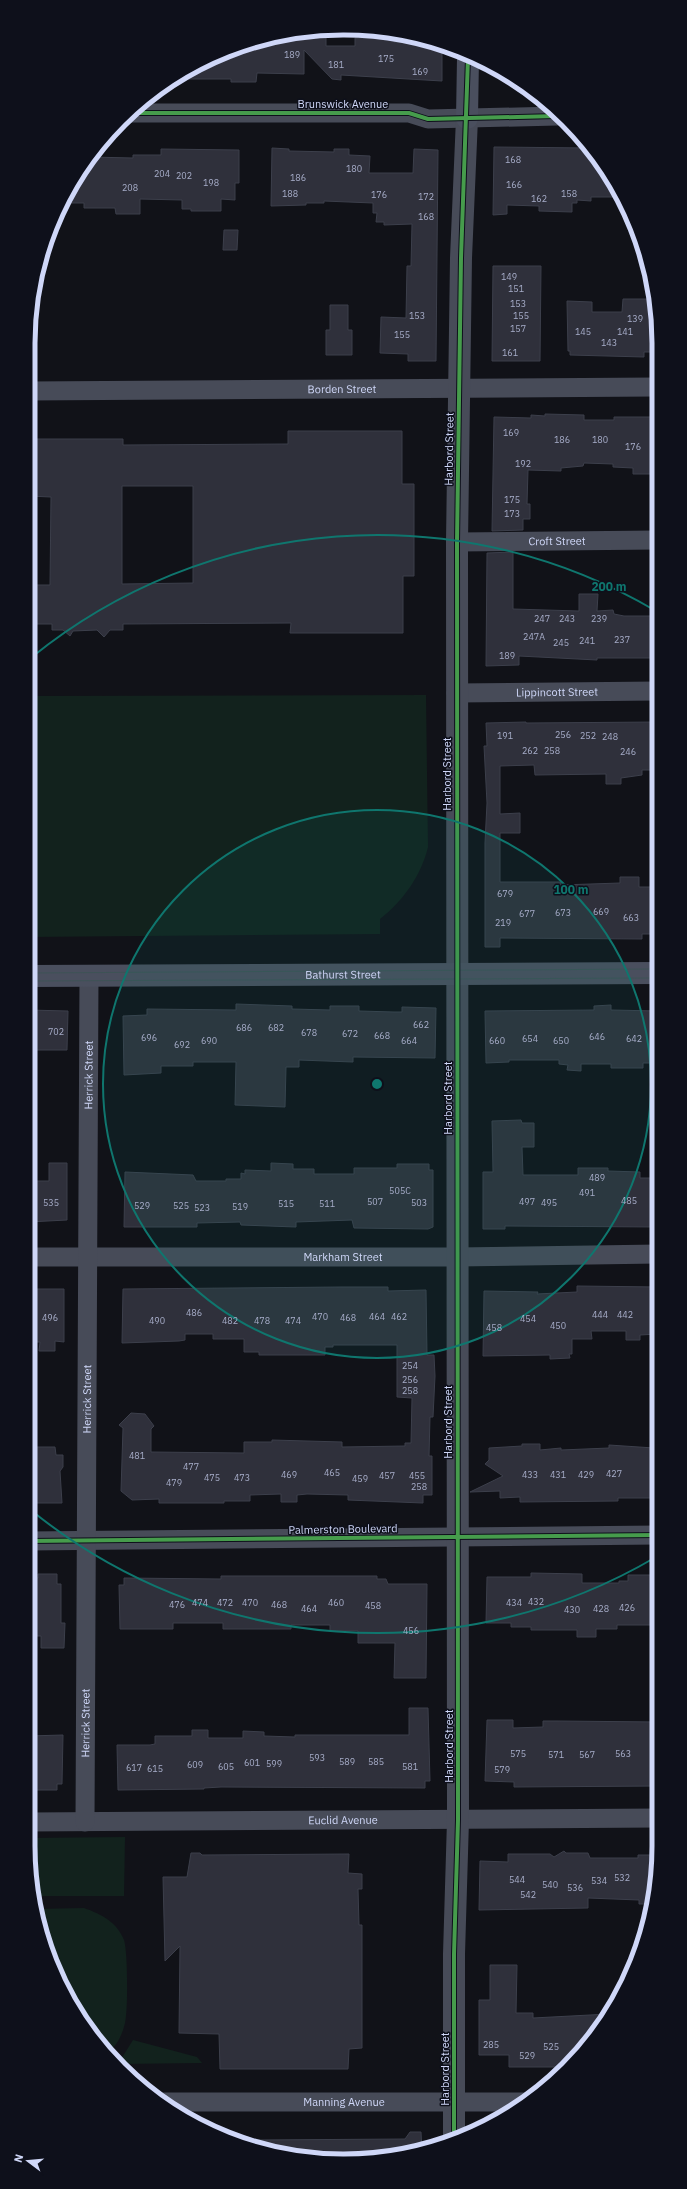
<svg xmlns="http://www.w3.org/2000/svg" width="687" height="2189" font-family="'IBM Plex Sans',sans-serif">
<rect width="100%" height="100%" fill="#111218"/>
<g fill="#12221d">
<path d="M426,695L428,847C421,876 403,901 380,919V934L28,937V696Z"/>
<polygon points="125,1837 124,1896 33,1896 28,1838"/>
<path d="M84,1908C101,1914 117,1922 124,1940C128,1952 128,2011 125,2023C122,2036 117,2045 107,2054L52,1966L35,1909Z"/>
<polygon points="133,2040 197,2057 202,2063 118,2064"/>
</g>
<g fill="#2f303b" stroke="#3c3f4b" fill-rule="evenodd">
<polygon points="326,30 326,46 355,46 355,38 375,38 375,31 395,33 394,42 429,43 442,48 442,81 341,75 341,80 332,79 304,50 304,74 257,73 256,82 231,82 231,79 172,79 223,52 282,34"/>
<polygon points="494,147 589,148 622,197 591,197 591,201 577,200 577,203 572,203 572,212 539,211 539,206 507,205 507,214 493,215"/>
<polygon points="272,148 289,149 289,151 334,152 334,149 349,149 349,155 370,156 369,173 413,173 414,149 438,150 436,361 408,361 408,354 380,353 381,317 406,318 407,266 411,266 412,224 384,225 384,222 376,222 377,213 373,213 373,203 324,201 324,203 306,203 306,205 271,206"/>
<polygon points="161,149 239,150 239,183 235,183 235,200 221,199 221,211 191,211 191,209 182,209 182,200 140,199 140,214 116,214 115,208 84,208 84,203 62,203 81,168 90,157 133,158 133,155 161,155"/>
<polygon points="224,230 238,230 237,250 223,250"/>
<polygon points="493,266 541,266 540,361 492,361"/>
<polygon points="623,299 655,299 656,352 644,352 644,357 570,355 570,351 568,351 567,301 592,302 592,312 622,312"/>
<polygon points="330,305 348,305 348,330 352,330 352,355 326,355 326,330 330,330"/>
<polygon points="545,414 584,415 584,420 614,420 614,417 656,417 657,471 654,471 654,474 633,474 633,468 613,467 613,464 584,463 583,466 561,468 561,471 528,470 527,504 530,504 530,519 523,519 523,530 492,531 494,417 531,418 531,415 545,416"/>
<path d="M288,431H402V484H414V576H403V633H290L291,623L123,624V630H110L104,637L97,630L73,631L70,636L63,630H52V624H28V585H50L51,497L28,496V446H33L32,439H123V445L288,444ZM122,486H193V583L122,584Z"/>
<polygon points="513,552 513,609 579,611 579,594 598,594 597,611 613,610 614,614 624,616 656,616 655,658 597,658 597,660 519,656 519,665 486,666 487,553"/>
<polygon points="526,722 526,723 657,722 657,770 642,770 642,775 621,778 621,784 606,784 606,774 535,775 534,765 500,766 500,814 520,813 520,833 500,833 500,882 561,882 561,885 620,883 620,877 639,877 639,887 657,887 657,934 642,934 642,939 500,938 500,947 485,947 485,843 487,803 484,746 487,746 486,723"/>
<polygon points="236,1004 292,1006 292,1009 330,1010 330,1006 359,1006 359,1011 394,1012 402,1012 402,1007 436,1008 435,1058 353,1057 353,1062 299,1060 299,1067 286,1067 285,1107 235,1105 236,1062 193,1062 193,1066 161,1066 161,1073 124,1075 123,1016 147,1015 147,1009 236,1010"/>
<polygon points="611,1005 611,1010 658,1011 658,1063 643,1063 643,1068 611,1068 611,1064 581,1064 581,1071 567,1070 568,1065 559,1064 559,1060 509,1060 509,1062 486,1063 485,1011 594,1010 594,1006"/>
<polygon points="28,1010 68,1011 67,1050 28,1050"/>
<polygon points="521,1120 522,1123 534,1123 534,1147 522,1147 523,1175 578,1175 578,1168 608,1168 608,1171 640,1172 640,1178 658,1178 658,1227 505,1226 505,1229 483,1229 483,1172 493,1172 492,1121"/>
<polygon points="49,1163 67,1163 67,1220 28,1222 28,1181 49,1181"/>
<polygon points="271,1163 293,1164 293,1169 314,1169 314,1174 354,1174 354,1168 397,1168 397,1164 429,1164 429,1170 433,1170 433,1227 428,1229 354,1228 352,1220 296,1222 296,1227 241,1225 240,1222 197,1223 197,1227 124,1227 125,1172 193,1175 196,1181 226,1181 226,1179 241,1179 241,1173 245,1174 245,1170 271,1171"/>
<polygon points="577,1286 658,1287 658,1334 640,1335 640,1340 626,1340 626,1331 591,1331 592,1339 572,1339 572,1354 569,1354 570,1358 550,1359 550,1355 483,1356 484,1291 538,1292 537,1294 577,1292"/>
<polygon points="341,1287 388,1287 388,1291 426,1290 427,1355 434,1355 435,1376 433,1417 430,1417 429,1456 432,1456 432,1495 423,1495 423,1503 348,1500 348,1495 307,1494 297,1495 297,1502 281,1502 281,1494 250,1495 250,1501 224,1501 224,1503 159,1503 159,1499 132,1500 121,1491 123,1428 119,1425 131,1413 145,1414 154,1426 151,1429 151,1452 244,1453 244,1442 272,1442 272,1440 342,1442 342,1447 405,1446 405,1443 411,1443 412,1398 397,1397 397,1345 333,1345 333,1347 325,1347 325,1355 259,1355 259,1352 244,1352 244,1339 213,1339 213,1334 185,1334 185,1340 179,1341 122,1343 123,1289"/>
<polygon points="31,1289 64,1289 64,1342 55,1341 55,1351 39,1351 40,1342 31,1342"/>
<polygon points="522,1444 540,1444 540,1450 561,1448 561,1450 609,1448 609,1445 654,1448 654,1454 657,1454 655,1498 618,1498 618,1501 520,1502 520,1497 500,1498 500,1491 470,1492 503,1476 485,1464 489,1460 489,1448 522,1446"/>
<polygon points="35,1447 55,1447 56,1455 63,1455 63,1467 60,1471 62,1503 37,1503 29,1493 29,1455 35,1455"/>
<polygon points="531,1573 582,1574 582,1583 619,1583 619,1581 628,1581 628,1575 657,1575 659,1625 617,1625 617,1629 596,1629 596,1637 577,1637 577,1630 531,1630 531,1627 511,1627 511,1623 486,1623 487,1577 531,1577"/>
<polygon points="38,1574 57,1574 57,1584 61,1584 61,1623 65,1623 64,1648 41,1648 41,1636 28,1636 28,1578 38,1578"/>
<polygon points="221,1576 377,1576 377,1579 386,1579 388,1584 427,1584 426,1678 394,1678 395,1643 358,1643 358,1631 330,1631 330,1625 291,1625 291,1629 223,1629 223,1623 173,1623 173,1629 120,1629 119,1585 124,1585 124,1578 221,1579"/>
<polygon points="409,1708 428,1708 430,1781 425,1781 425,1788 221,1787 204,1788 204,1789 118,1790 117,1745 150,1745 155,1744 155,1736 192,1736 192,1730 208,1730 208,1738 243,1738 243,1731 264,1732 264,1736 295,1737 295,1735 409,1735"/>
<polygon points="487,1720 513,1720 513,1728 543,1727 543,1721 557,1721 659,1722 659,1786 514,1787 514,1782 485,1781"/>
<polygon points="63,1735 62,1784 57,1784 57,1790 28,1790 28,1736"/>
<polygon points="564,1851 566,1853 588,1853 590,1858 638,1858 638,1855 658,1855 653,1904 639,1904 639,1900 588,1898 588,1908 479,1910 480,1861 508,1862 508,1854 550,1854 554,1857"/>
<polygon points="191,1853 200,1853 202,1855 349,1854 348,1873 362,1874 362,1889 358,1889 359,1925 362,1925 362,2048 349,2049 348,2069 220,2069 219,2034 179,2033 180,1946 165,1961 163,1877 187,1877"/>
<polygon points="490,1965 517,1965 516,2013 533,2013 533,2018 609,2014 568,2067 509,2067 509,2055 479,2055 479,2000 490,2000"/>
<polygon points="410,2132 421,2132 422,2151 364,2160 303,2158 254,2144 255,2140 405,2139"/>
</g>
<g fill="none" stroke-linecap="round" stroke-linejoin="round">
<g stroke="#474b58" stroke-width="19">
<polyline points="129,113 409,113 428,119 557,116"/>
<path id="s1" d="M28,391L656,387"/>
<path id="s2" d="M457,542L657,540"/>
<path id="s3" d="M456,693L657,691"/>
<path id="s4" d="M28,1257H457L658,1254"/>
<polyline points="28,1541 658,1535"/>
<path id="s5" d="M28,1822L659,1818"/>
<path id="s6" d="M85,1822L89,976"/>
<path id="s7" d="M162,2102H526"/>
</g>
<polyline stroke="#474b58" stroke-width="22" points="454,2137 454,1954 458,1820 457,542 461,258 467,118"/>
<g stroke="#4a4f5e" stroke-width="22">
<polyline points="467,118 468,58"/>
<path id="s8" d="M28,976L657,973"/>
</g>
<g stroke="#3e5356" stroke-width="1">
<polyline points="28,973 657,969"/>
<polyline points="28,981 657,978"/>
</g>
<g stroke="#0e101b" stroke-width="6">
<g id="cycleway">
<polyline points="129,113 409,113 428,119 557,116"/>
<polyline points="28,1541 658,1535"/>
<polyline points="454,2137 454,1954 458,1820 457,542 461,258 468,58"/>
</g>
</g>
<use href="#cycleway" stroke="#469c4c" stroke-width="4"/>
</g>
<circle cx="377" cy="1084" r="274" fill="#0f766e" fill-opacity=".12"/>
<g fill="none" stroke="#0f766e" stroke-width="2">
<circle cx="377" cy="1084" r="274"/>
<path d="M656 1557A549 549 0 0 1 32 1511M32 657A549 549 0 0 1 656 611"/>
</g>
<g text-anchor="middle" stroke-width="3" stroke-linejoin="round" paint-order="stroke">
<g font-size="9" fill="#a7adc9">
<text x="292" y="58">189</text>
<text x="386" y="62">175</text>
<text x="336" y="68">181</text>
<text x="420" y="75">169</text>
<text x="513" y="163">168</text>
<text x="354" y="172">180</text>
<text x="162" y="177">204</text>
<text x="184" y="179">202</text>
<text x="298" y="181">186</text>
<text x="211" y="186">198</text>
<text x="514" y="188">166</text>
<text x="130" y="191">208</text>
<text x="290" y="197">188</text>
<text x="569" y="197">158</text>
<text x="379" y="198">176</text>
<text x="426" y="200">172</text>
<text x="539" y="202">162</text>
<text x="426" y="220">168</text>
<text x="509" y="280">149</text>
<text x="516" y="292">151</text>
<text x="518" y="307">153</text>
<text x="417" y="319">153</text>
<text x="521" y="319">155</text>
<text x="635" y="322">139</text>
<text x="518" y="332">157</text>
<text x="583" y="335">145</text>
<text x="625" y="335">141</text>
<text x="402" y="338">155</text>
<text x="609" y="346">143</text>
<text x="510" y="356">161</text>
<text x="511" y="436">169</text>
<text x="562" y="443">186</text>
<text x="600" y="443">180</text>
<text x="633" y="450">176</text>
<text x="523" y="467">192</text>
<text x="512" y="503">175</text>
<text x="512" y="517">173</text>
<text x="542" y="622">247</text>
<text x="567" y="622">243</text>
<text x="599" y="622">239</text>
<text x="534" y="640">247A</text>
<text x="622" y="643">237</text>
<text x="587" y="644">241</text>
<text x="561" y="646">245</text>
<text x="507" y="659">189</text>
<text x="563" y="738">256</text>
<text x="505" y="739">191</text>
<text x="588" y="739">252</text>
<text x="610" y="740">248</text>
<text x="530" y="754">262</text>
<text x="552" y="754">258</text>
<text x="628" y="755">246</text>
<text x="505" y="897">679</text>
<text x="601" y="915">669</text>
<text x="563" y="916">673</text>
<text x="527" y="917">677</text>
<text x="631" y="921">663</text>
<text x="503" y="926">219</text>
<text x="421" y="1028">662</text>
<text x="244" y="1031">686</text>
<text x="276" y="1031">682</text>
<text x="56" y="1035">702</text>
<text x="309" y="1036">678</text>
<text x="350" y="1037">672</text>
<text x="382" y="1039">668</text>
<text x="597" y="1040">646</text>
<text x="149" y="1041">696</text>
<text x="530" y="1042">654</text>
<text x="634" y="1042">642</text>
<text x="209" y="1044">690</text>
<text x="409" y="1044">664</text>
<text x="497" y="1044">660</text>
<text x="561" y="1044">650</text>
<text x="182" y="1048">692</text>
<text x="597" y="1181">489</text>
<text x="400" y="1194">505C</text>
<text x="587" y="1196">491</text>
<text x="629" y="1204">485</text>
<text x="375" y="1205">507</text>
<text x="527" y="1205">497</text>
<text x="51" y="1206">535</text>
<text x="419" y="1206">503</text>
<text x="549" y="1206">495</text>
<text x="286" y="1207">515</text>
<text x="327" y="1207">511</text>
<text x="142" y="1209">529</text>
<text x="181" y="1209">525</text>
<text x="240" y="1210">519</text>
<text x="202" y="1211">523</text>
<text x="194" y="1316">486</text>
<text x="600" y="1318">444</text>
<text x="625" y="1318">442</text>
<text x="320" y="1320">470</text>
<text x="377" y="1320">464</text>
<text x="399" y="1320">462</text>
<text x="50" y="1321">496</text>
<text x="348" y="1321">468</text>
<text x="528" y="1322">454</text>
<text x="157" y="1324">490</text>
<text x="230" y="1324">482</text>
<text x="262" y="1324">478</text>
<text x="293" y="1324">474</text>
<text x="558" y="1329">450</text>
<text x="494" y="1331">458</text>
<text x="410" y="1369">254</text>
<text x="410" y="1383">256</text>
<text x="410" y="1394">258</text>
<text x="137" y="1459">481</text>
<text x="191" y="1470">477</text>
<text x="332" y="1476">465</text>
<text x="614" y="1477">427</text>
<text x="289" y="1478">469</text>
<text x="530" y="1478">433</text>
<text x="558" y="1478">431</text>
<text x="586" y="1478">429</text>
<text x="387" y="1479">457</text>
<text x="417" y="1479">455</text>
<text x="212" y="1481">475</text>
<text x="242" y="1481">473</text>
<text x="360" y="1482">459</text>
<text x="174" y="1486">479</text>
<text x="419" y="1490">258</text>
<text x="536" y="1605">432</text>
<text x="200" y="1606">474</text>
<text x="225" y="1606">472</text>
<text x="250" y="1606">470</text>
<text x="336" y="1606">460</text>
<text x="514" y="1606">434</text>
<text x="177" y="1608">476</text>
<text x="279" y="1608">468</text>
<text x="373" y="1609">458</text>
<text x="627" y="1611">426</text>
<text x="309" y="1612">464</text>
<text x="601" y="1612">428</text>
<text x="572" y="1613">430</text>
<text x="411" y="1634">456</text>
<text x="518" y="1757">575</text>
<text x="623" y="1757">563</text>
<text x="556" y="1758">571</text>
<text x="587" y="1758">567</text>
<text x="317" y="1761">593</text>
<text x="347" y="1765">589</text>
<text x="376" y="1765">585</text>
<text x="252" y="1766">601</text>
<text x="274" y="1767">599</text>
<text x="195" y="1768">609</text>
<text x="226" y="1770">605</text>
<text x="410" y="1770">581</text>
<text x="134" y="1771">617</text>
<text x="155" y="1772">615</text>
<text x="502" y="1773">579</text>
<text x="622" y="1881">532</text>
<text x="517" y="1883">544</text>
<text x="599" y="1884">534</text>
<text x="550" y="1888">540</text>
<text x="575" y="1891">536</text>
<text x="528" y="1898">542</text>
<text x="491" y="2048">285</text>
<text x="551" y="2050">525</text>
<text x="527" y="2059">529</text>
</g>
<g font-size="11" fill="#cfd7f8" stroke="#0e101b">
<text x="343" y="108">Brunswick Avenue</text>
<text dy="4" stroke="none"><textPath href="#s1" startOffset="314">Borden Street</textPath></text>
<text transform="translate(449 449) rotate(-89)" y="4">Harbord Street</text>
<text dy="4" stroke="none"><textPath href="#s2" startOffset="100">Croft Street</textPath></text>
<text dy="4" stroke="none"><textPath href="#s3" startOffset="101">Lippincott Street</textPath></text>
<text transform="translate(447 774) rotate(-90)" y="4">Harbord Street</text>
<text dy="4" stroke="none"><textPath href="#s8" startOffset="315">Bathurst Street</textPath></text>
<text dy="4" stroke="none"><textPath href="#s6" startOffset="747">Herrick Street</textPath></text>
<text transform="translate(448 1098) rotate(-90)" y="4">Harbord Street</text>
<text dy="4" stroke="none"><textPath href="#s4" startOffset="315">Markham Street</textPath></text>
<text dy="4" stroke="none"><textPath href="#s6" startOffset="423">Herrick Street</textPath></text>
<text transform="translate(448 1422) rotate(-90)" y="4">Harbord Street</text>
<text transform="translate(343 1529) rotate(-1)" y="4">Palmerston Boulevard</text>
<text dy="4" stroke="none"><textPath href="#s6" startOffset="99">Herrick Street</textPath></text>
<text transform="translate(449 1746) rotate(-90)" y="4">Harbord Street</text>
<text dy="4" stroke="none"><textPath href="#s5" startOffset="315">Euclid Avenue</textPath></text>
<text transform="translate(445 2069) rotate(-90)" y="4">Harbord Street</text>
<text dy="4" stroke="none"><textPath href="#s7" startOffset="182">Manning Avenue</textPath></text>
</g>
</g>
<path d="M0 0H687V2189H0ZM343 35H344A308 308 0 0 1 652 343V1846A308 308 0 0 1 344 2154H343A308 308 0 0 1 35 1846V343A308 308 0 0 1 343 35Z" fill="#0e101b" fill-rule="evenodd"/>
<path fill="none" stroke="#cfd7f8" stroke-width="5" d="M343 35H344A308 308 0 0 1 652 343V1846A308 308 0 0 1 344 2154H343A308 308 0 0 1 35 1846V343A308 308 0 0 1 343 35Z"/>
<circle cx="377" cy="1084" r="6" fill="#0f766e" stroke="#0e101b" stroke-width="2"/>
<g font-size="12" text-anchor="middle" font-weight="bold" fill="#0f766e" stroke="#0e101b" stroke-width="3" stroke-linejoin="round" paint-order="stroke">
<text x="609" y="591">200 m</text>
<text x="571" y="894">100 m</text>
</g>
<g transform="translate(28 2161) rotate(286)" stroke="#0e101b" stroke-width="3" paint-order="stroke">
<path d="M0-3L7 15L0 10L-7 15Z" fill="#cfd7f8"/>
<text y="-6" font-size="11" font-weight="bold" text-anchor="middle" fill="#cfd7f8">N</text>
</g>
</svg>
